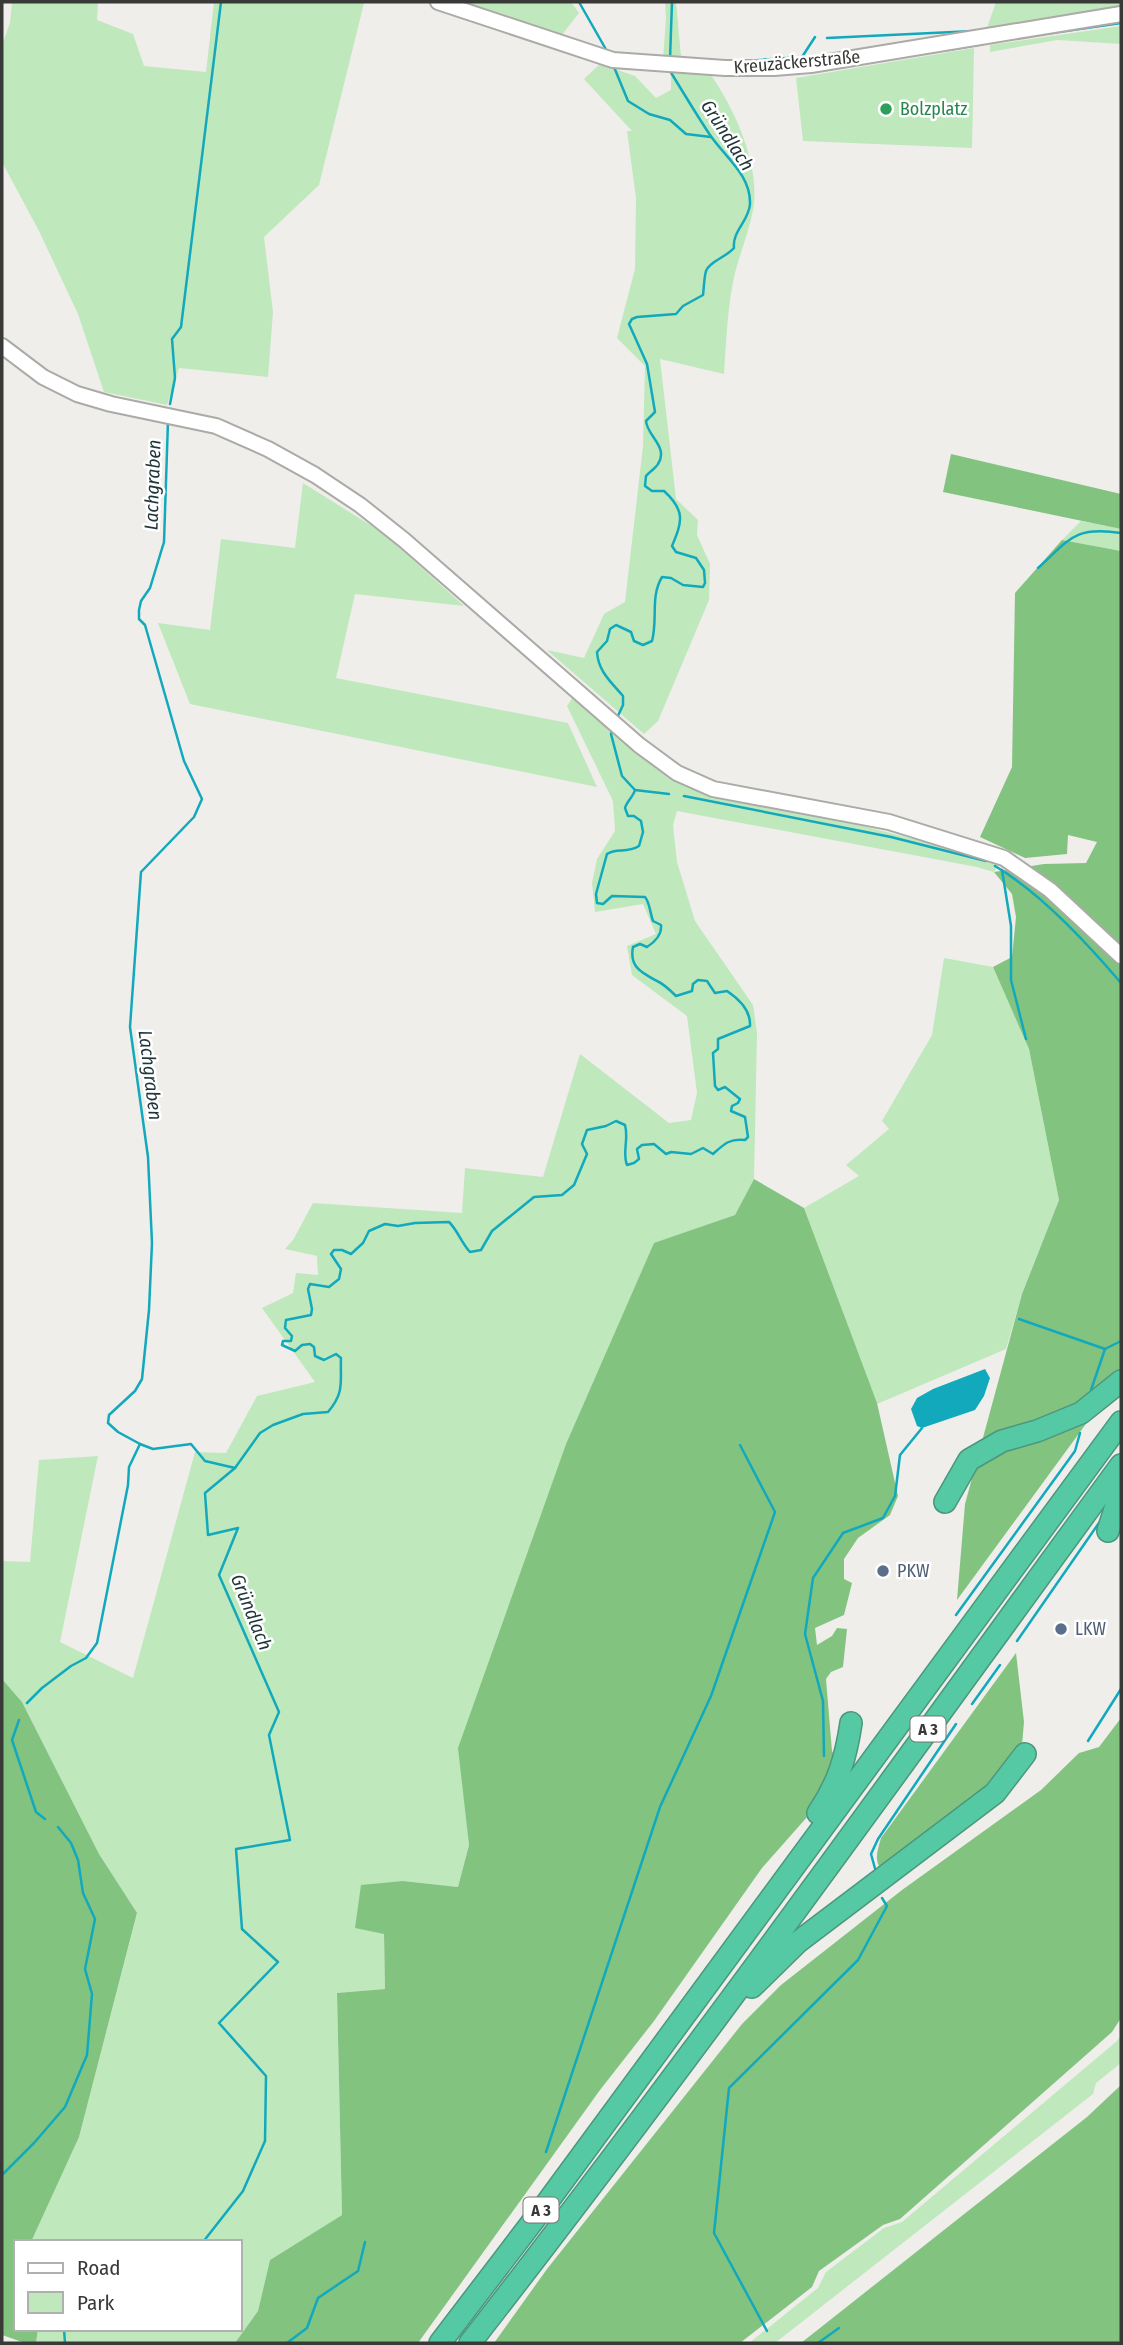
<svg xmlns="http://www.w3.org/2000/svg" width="1123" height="2345" font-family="'Fira Sans Condensed',sans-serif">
<rect width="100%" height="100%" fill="#efeeeb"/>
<g fill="#bfe8bc">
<polygon points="12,2 98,2 97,20 133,34 144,66 206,72 214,2 364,3 319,185 264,237 273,312 268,377 179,368 167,405 104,392 78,314 39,231 2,162 2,45 10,23"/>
<polygon points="454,2 571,2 579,13 561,36"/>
<polygon points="665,2 676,2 681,57 663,59 666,18"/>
<polygon points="996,2 1121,2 1121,6 987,28"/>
<polygon points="1121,26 1121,44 1057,40 990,52 990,45"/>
<polygon points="974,48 972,148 803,141 796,78"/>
<path d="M600,64L635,76L656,98L671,90V71L711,75C735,110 761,166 753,210C748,237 736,261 732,288C727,316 726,345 724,374L660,359L676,499L698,520L697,535L710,564L709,600L658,721L644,734L547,650L584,658L604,614L625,602L643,446L645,366L617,338L635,269L636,198L627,131H632L584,79Z"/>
<polygon points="303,483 383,533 464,606 355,594 336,678 568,723 597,787 190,704 158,623 210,630 221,539 295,548"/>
<polygon points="1081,521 1121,529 1121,551 1062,540"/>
<polygon points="573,697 676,779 721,798 856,824 1000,862 994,872 977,867 677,811 673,825 677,862 695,921 753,1005 757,1033 754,1179 735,1215 654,1244 566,1444 459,1748 469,1845 458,1887 403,1881 384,1934 385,1989 337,1993 342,2215 270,2260 258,2311 235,2343 36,2343 38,2329 240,2329 240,2242 31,2242 79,2137 137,1914 99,1854 22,1702 2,1679 2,1561 30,1562 39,1460 98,1456 60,1642 133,1678 195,1452 226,1453 257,1396 315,1382 262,1308 293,1293 296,1273 318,1275 317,1256 285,1249 293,1240 313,1203 462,1213 465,1168 543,1177 580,1054 669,1123 691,1120 697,1093 687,1016 632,975 627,946 656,934 643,904 595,912 592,883 597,859 615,831 613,801 567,706"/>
<polygon points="944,958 993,967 1029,1049 1059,1200 1022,1294 1006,1349 877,1404 804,1208 859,1176 846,1165 889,1129 882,1121 932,1035"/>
<polygon points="1121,2035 1121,2063 1096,2083 1093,2094 775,2343 749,2343 818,2288 826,2272 884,2228 902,2222 1117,2041"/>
</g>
<g fill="#83c380">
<polygon points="951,454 1121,494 1121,529 943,492"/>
<polygon points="1062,540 1121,551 1121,1376 957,1600 965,1504 1022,1294 1059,1200 1029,1049 993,967 1012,957 1016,917 1012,894 994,872 1044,864 1086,863 1097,842 1068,835 1067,854 1025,858 980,837 1012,767 1015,593"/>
<polygon points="754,1179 804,1208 877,1403 898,1496 890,1515 858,1538 844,1559 844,1579 852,1583 844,1615 815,1628 817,1645 832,1636 837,1628 847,1629 843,1667 831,1672 826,1679 832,1751 837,1761 823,1799 762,1868 654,2021 600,2090 418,2343 235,2343 258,2311 270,2260 342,2215 337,1993 385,1989 384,1934 355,1928 361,1885 403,1881 458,1887 469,1845 458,1748 566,1444 654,1243 735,1215"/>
<path d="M1016,1653L1024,1722L1022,1745L1008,1769L882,1870C873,1861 878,1849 881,1838Z"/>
<polygon points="2,1679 22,1702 99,1854 137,1913 79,2137 31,2242 16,2242 16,2329 38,2329 36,2343 25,2343 2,2335"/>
<polygon points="1121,1718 1121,2018 1112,2032 900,2219 883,2225 819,2271 812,2287 740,2343 494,2343 547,2269 742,2024 781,1985 902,1890 1041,1790 1079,1753 1099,1747"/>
<polygon points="1121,2085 1121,2343 801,2343 1087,2117"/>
</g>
<polygon fill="#12a9bd" points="985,1369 990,1378 984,1396 975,1410 922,1428 917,1426 911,1409 917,1398 933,1389"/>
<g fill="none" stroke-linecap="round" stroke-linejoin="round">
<g stroke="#12a9bd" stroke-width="2.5">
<polyline points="579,2 608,53"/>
<polyline points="827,38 974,31"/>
<polyline points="1017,38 1121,23"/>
<polyline points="948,50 983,44"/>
<polyline points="672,59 670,59 672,2"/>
<polyline points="745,61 802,57 815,37"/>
<polyline points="614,67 628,101 649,114 670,120 686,134 711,137"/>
<polyline points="170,404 175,378 172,339 181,327 221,2"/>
<path d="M1038,568C1070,539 1074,526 1121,533"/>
<path d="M617,718L623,705V696C611,682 598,671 597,652L607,641L610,629L616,625L631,632L634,641L643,645L652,641C658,619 650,597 662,577L671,578L683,585L703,587L705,583L704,570L696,558L676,552L672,546C682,522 686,511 664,491H652L645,486L646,476C649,472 656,468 658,464C669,447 647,436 646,421L655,412L647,364L629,324L632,319L637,317L676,314L683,306L703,295C704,287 704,278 706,271C709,262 726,257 734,248C732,231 749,221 750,204C751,175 725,157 710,135C696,114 683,92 670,71"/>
<polyline points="635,790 669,794"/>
<polyline points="684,796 891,837 986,861"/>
<path d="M995,866C1039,892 1088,944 1121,983"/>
<polyline points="1002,870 1011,926 1011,980 1026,1039"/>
<polyline points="1019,1319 1105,1349"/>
<polyline points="1091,1390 1105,1349 1121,1341"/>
<polyline points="140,1444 153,1449 191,1444 205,1461 235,1468"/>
<polyline points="956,1615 1075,1451 1080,1433"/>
<polyline points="1017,1641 1101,1520"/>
<polyline points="27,1703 42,1688 71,1666 86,1658 97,1643 128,1485 129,1467 140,1444 118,1432 108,1423 109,1415 135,1391 142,1379 149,1310 152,1243 148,1157 130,1027 141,872 194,817 202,799 184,761 145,625 139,619 139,610 141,601 150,588 164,542 168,421"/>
<polyline points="972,1704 1000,1665"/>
<polyline points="19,1720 12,1740 36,1812 45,1819"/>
<polyline points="1088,1741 1121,1689"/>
<polyline points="824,1756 823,1701 805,1634 813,1578 843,1533 883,1518 895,1496 900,1455 922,1428"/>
<polyline points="876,1872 871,1854 878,1839 956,1724"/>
<polyline points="546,2152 660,1807 711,1696 775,1512 740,1445"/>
<polyline points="2,2175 34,2143 65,2107 87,2055 92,1994 85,1969 95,1919 83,1893 78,1860 71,1843 58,1827"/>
<path d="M203,2242L243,2191L265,2141L266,2076L219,2023L278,1962L242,1929L236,1849L290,1840L269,1735L279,1712L219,1575L238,1528L208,1535L205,1493L235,1468L260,1433L273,1425L303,1414L328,1412C345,1392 340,1382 341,1358L336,1354L324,1360L315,1356L314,1347L310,1344L302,1345L295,1351L282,1345L283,1341H291L292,1336L285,1328L286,1320L311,1315L312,1309L308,1289L310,1284L329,1287L339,1279L341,1269L331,1254L334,1250H342L351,1254L363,1243L369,1231L385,1224L398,1226L415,1223L449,1222C458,1231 461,1242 470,1252L481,1250L492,1231L534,1197L562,1195L574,1185L587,1154L582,1144L587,1130L606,1126L616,1121L625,1125C629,1139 622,1152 627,1165L634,1163L639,1159L637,1149L642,1145L654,1144L666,1154L671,1152L691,1154L703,1148L713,1154C724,1144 730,1138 745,1140L748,1137L745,1117L731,1111L732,1106L738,1103L740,1099L725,1087L718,1090L715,1086L713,1053L718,1049V1039L750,1026C751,1010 739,999 727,991L715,993L707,981L698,980L693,984L692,991L676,996C670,990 664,984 657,981C642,973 629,967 633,947L640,944L647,947C655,942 662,934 661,925L653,921C650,913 650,903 645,897L612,896L603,904L597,903L596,894L607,854C617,847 626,854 639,846L643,832L641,821L634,816H628L625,808C627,801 633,797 635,790L622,776L611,734L613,727"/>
<polyline points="64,2329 65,2343"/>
<polyline points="767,2331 714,2233 729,2088 858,1960 887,1906 882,1898"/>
<polyline points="287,2343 307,2328 318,2298 358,2271 365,2242"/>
<polyline points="818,2343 839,2328"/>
</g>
<g stroke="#abaaa6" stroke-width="18">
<g id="minor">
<polyline points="438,2 613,60 725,68 774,68 811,65 1121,14"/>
<polyline points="2,346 43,377 77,394 111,404 216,426 268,449 315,475 360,505 404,540 639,745 677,773 713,789 889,822 1004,858 1050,890 1121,956"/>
</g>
</g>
<g stroke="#4b977d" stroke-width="24">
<g id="highway">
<polyline points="945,1502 969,1460 1002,1441 1037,1431 1081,1413 1121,1381"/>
<polyline points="1108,1531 1121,1490"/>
<path d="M818,1813C838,1784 846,1757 851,1723"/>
<polyline points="752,1987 798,1942 995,1793 1025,1754"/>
<polyline points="440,2343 546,2204 1121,1422"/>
<path d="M470,2343C694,2056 906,1759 1121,1465"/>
</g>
</g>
<use href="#minor" stroke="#fff" stroke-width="14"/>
<use href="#highway" stroke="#55c9a3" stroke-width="21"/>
</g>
<circle fill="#2e9e5b" stroke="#fff" stroke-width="2.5" cx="886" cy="109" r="7"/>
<g fill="#5c6f8a" stroke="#fff" stroke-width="2.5">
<circle cx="883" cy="1571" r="7"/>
<circle cx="1061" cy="1629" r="7"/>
</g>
<g text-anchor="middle" stroke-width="5" stroke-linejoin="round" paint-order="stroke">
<g fill="#fff" stroke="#747473" stroke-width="2">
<rect x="910.5" y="1716.5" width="35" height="25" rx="5"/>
<rect x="523.5" y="2197.5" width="35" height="25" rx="5"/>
</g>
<g font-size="16" font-weight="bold" fill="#393937">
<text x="928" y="1735">A 3</text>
<text x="541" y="2216">A 3</text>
</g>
<g font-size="18" fill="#393937" stroke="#fff">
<text transform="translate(797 62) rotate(-5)" y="6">Kreuzäckerstraße</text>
</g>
<g font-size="18" fill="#27864d" stroke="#fff" text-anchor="start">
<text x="900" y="115">Bolzplatz</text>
</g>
<g font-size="18" fill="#4e5e75" stroke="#fff" text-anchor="start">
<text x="897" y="1577">PKW</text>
<text x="1075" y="1635">LKW</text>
</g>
<g font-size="19" font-style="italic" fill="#1e3438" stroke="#fff">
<text transform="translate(728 135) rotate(57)" y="7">Gründlach</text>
<text transform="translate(152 485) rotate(-88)" y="7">Lachgraben</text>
<text transform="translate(151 1075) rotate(83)" y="7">Lachgraben</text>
<text transform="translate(252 1612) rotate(68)" y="7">Gründlach</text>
</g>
</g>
<rect width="1123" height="2345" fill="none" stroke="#393937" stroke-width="7"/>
<rect x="14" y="2240" width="228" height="91" fill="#ffffff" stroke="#b0b0af" stroke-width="2"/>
<rect x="28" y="2263" width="35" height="10" fill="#ffffff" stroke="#b0b0af" stroke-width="2"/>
<text x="77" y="2275" font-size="21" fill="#393937">Road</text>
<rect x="28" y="2292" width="35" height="21" fill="#bfe8bc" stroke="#b0b0af" stroke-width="2"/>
<text x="77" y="2310" font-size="21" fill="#393937">Park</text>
</svg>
